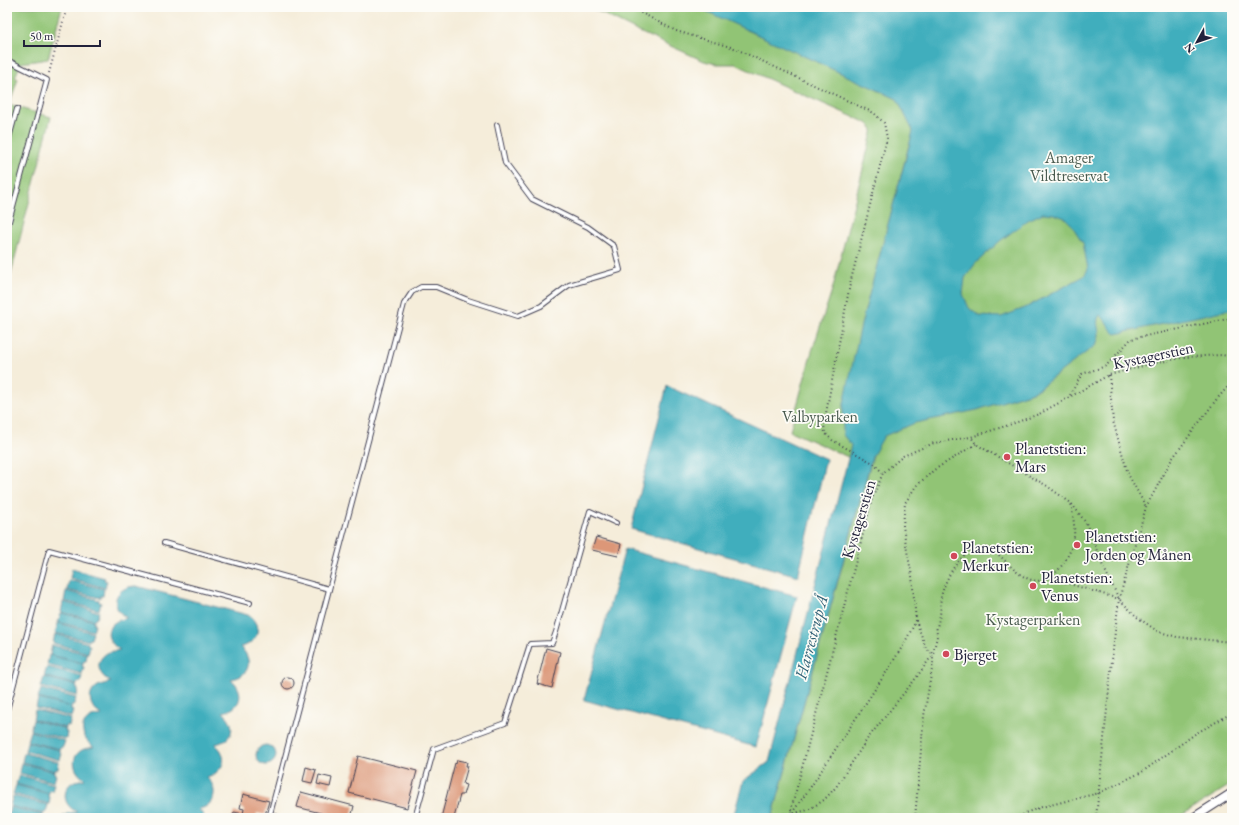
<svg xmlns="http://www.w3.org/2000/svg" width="1239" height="825" font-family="'EB Garamond',serif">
<rect width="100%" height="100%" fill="#fdfcf7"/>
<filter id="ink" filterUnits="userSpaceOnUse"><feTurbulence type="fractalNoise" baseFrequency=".025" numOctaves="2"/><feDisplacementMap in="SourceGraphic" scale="8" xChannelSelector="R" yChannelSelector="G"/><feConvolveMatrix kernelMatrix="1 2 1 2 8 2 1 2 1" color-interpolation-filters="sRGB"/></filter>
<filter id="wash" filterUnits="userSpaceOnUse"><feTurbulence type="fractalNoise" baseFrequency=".012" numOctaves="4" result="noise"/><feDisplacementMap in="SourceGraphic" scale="16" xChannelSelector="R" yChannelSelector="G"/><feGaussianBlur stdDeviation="0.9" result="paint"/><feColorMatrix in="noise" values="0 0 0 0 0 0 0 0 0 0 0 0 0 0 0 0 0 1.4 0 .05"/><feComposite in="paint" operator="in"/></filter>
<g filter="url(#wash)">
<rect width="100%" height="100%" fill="#f5edda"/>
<g fill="#91c474" stroke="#5a7358" fill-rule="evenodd">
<polygon points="7,7 62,7 48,59 21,63 15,77 18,79 9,105 51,117 7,289"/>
<path d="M589,7H1232V784L1177,818H772L873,455L909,145L869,297L850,458L790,431L812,351L833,287L873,129L867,123L788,88L742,67L736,64H716L704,61L639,32ZM1060,372L1035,391L971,411Z"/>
</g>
<g fill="#40aebd" stroke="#31687c" fill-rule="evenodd">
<path d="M697,7H1232V309L1116,334C1109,330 1107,320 1100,315C1095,322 1099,327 1099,335C1099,338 1097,342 1096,345L1035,391L977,410L915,423L884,436L872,457L772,818H733L743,781L769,762L848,459L851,445L843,435V408L861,325L913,131L897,99ZM1043,213L1054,214L1065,218L1071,224L1083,243L1088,269L1084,276L1025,308L1001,317L979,316L969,308L963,294L965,278L975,264L1000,241L1028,220Z"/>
<polygon points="667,386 826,459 798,576 631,529"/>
<polygon points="625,549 797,596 756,747 584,700"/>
<polygon points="72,569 105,578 104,580 107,581 105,588 70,578"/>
<polygon points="69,580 104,589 103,596 100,596 100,598 67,590"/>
<path d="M136,586L248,615C264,626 258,644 240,647C254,659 250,677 231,679C246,692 241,709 223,712C237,724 234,741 215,744C230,756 224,773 206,777C219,787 216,806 199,809L205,818H61L68,813L77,812C74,810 71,809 69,806C62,798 65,785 75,781C78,780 82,780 85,779C73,773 69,755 84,749C87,748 91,748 94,747C82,740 77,723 92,717C95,716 99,715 102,715C90,709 85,694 98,686C102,684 107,683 111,682C99,676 93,662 107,653C111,651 115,651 120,650C101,638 106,621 127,618C108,607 114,587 136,586Z"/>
<polygon points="66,591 99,600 99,602 101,603 99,610 64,601"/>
<polygon points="63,602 99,612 97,618 95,618 94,620 61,612"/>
<polygon points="61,613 94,621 93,624 95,624 93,631 58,622"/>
<polygon points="58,623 93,633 91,639 89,639 89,641 55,633"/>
<polygon points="55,634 88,643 88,645 90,646 88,653 53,643"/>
<polygon points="52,645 87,654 86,661 84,661 83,663 50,655"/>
<polygon points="49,655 83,664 82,667 84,667 82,674 47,665"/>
<polygon points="47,667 82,676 80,683 78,682 77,685 44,676"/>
<polygon points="44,677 77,686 76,688 78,689 77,696 41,687"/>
<polygon points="41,689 76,698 74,705 72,704 72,707 38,698"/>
<polygon points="38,699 71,707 71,710 73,711 71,717 36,708"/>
<polygon points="35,710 71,719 69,726 67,725 66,728 33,719"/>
<polygon points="33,720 66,729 65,732 67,732 66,739 30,730"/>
<polygon points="30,731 65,741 63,747 61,747 60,749 27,741"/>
<polygon points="27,742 60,750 60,753 62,754 60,760 25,751"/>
<circle cx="266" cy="755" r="10"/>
<polygon points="24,753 59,762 58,769 56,769 55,771 22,762"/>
<polygon points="21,763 55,772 54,774 56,775 54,782 19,773"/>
<polygon points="19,775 54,784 52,791 50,790 49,793 16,784"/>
<polygon points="16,785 49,794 48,796 50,797 49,804 13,794"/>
<polygon points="13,796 48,805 46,812 44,812 44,814 10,806"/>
<polygon points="10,807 43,815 43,818 15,818 8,816"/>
</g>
<g id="blocks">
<g fill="#dc9778">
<polygon points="596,537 621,544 618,556 592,550"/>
<polygon points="546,648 560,652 552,688 537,684"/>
<circle cx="288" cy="683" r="6"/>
<polygon points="358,756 417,771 407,808 349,793"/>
<polygon points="457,760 467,762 466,766 468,766 463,784 466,785 463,795 460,795 454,818 441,818 455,763 456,764"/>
<polygon points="306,767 316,770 312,783 303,781"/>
<polygon points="319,775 332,778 330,787 317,784"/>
<polygon points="301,792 354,806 351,818 340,818 297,807"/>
<polygon points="243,794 269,801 265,815 257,813 256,818 232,818 234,812 243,814 244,809 240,808"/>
</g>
</g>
</g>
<g filter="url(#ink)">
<use href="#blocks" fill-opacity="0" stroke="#424053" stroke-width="1"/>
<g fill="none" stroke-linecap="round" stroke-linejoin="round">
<g stroke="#424053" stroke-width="6">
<g id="service">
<polyline points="7,60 47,80 7,229"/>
<polyline points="7,145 17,109"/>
<polyline points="164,543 329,589"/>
<polyline points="7,710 49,550 250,603"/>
<polyline points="270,815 282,818"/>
<polyline points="269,818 404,304 412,292 421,287 436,287 468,300 518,316 541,306 569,285 620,270 614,246 588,227 532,199 505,163 497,125"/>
<polyline points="415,818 434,749 505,723 530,644 552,643 556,632 590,511 616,523"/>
</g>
</g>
<g stroke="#424053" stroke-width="10">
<polyline id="minor" points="1193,818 1232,793"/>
</g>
<g stroke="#424053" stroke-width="2" stroke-dasharray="1 3" stroke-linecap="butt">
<polyline points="630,7 676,31 734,48 874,113 884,123 887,138 850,284 824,424 825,433 832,440 873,463 883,473"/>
<polyline points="49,73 67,7"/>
<polyline points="1109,375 1113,421 1128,474 1146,507"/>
<polyline points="1070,395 1082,374 1106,366 1131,339 1232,318"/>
<polyline points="1072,504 1086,523 1102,564 1119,599 1137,617 1157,631 1177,637 1232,642"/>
<polyline points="1050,578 1119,599"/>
<polyline points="916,621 912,576 907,551 903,526 905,503 916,486 934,470 976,444"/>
<path d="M792,813L810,788L889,668L904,644L916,621L926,648L933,654C934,648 936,642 937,636C937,633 936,630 937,627C938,623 939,619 940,615C941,609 940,603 941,597C945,580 955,561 970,551C975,548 982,546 988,548C1002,553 1012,573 1029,579C1051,588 1068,560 1073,543C1076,530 1073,516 1071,503L1047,486L976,444L971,437"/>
<polyline points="790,814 808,810 824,800 836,787 868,738 916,678 933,654"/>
<polyline points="794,814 808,815 819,818"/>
<polyline points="789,818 872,499 883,473 903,456 934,443 971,437 1012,424 1039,414 1109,375 1146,365 1186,357 1222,355 1232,357"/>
<polyline points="915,818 924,716 933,663 933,655"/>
<polyline points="1020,818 1025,813 1042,807 1099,793 1142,772 1195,734 1232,713"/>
<polyline points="1096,818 1114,640 1119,599 1146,507 1172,459 1216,400 1232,382"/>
</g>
<use href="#service" stroke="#fff" stroke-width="4"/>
<use href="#minor" stroke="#fff" stroke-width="8"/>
</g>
</g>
<g fill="#d1495b" stroke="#fdfcf7" stroke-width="1.5">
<circle cx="1007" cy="457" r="4"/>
<circle cx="1077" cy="545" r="4"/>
<circle cx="954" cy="556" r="4"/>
<circle cx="1033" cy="586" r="4"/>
<circle cx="946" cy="654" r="4"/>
</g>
<g text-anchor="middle" stroke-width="3.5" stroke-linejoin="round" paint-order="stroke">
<g font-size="16" fill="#495b4f" stroke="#fdfcf7">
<text x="1069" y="163">Amager<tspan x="1069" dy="18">Vildtreservat</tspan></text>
<text x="820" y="422">Valbyparken</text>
<text x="1033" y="625">Kystagerparken</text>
</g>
<g font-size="16" fill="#22223b" stroke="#fdfcf7">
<text transform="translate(1153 355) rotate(-12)" y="6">Kystagerstien</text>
<text transform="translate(858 519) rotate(-73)" y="6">Kystagerstien</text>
</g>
<g font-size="16" fill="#22223b" stroke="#fdfcf7" text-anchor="start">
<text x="1015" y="454">Planetstien:<tspan x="1015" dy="18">Mars</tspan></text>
<text x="1085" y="542">Planetstien:<tspan x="1085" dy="18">Jorden og Månen</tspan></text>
<text x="962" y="553">Planetstien:<tspan x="962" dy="18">Merkur</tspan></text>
<text x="1041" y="583">Planetstien:<tspan x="1041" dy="18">Venus</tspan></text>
<text x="954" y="660">Bjerget</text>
</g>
<g font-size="17" font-style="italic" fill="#306176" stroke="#fdfcf7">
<text transform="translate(811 637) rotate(-75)" y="6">Harrestrup Å</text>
</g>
</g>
<rect width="1239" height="825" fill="none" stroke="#fdfcf7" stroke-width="24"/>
<g transform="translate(1197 42) rotate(230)" stroke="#fdfcf7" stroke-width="3" paint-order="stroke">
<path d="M0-3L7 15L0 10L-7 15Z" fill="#22223b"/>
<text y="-6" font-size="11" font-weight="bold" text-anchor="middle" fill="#22223b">N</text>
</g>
<path d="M24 40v6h76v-6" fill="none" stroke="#22223b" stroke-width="2"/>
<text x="30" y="40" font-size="12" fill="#22223b" stroke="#fdfcf7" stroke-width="3" paint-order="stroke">50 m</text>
</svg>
